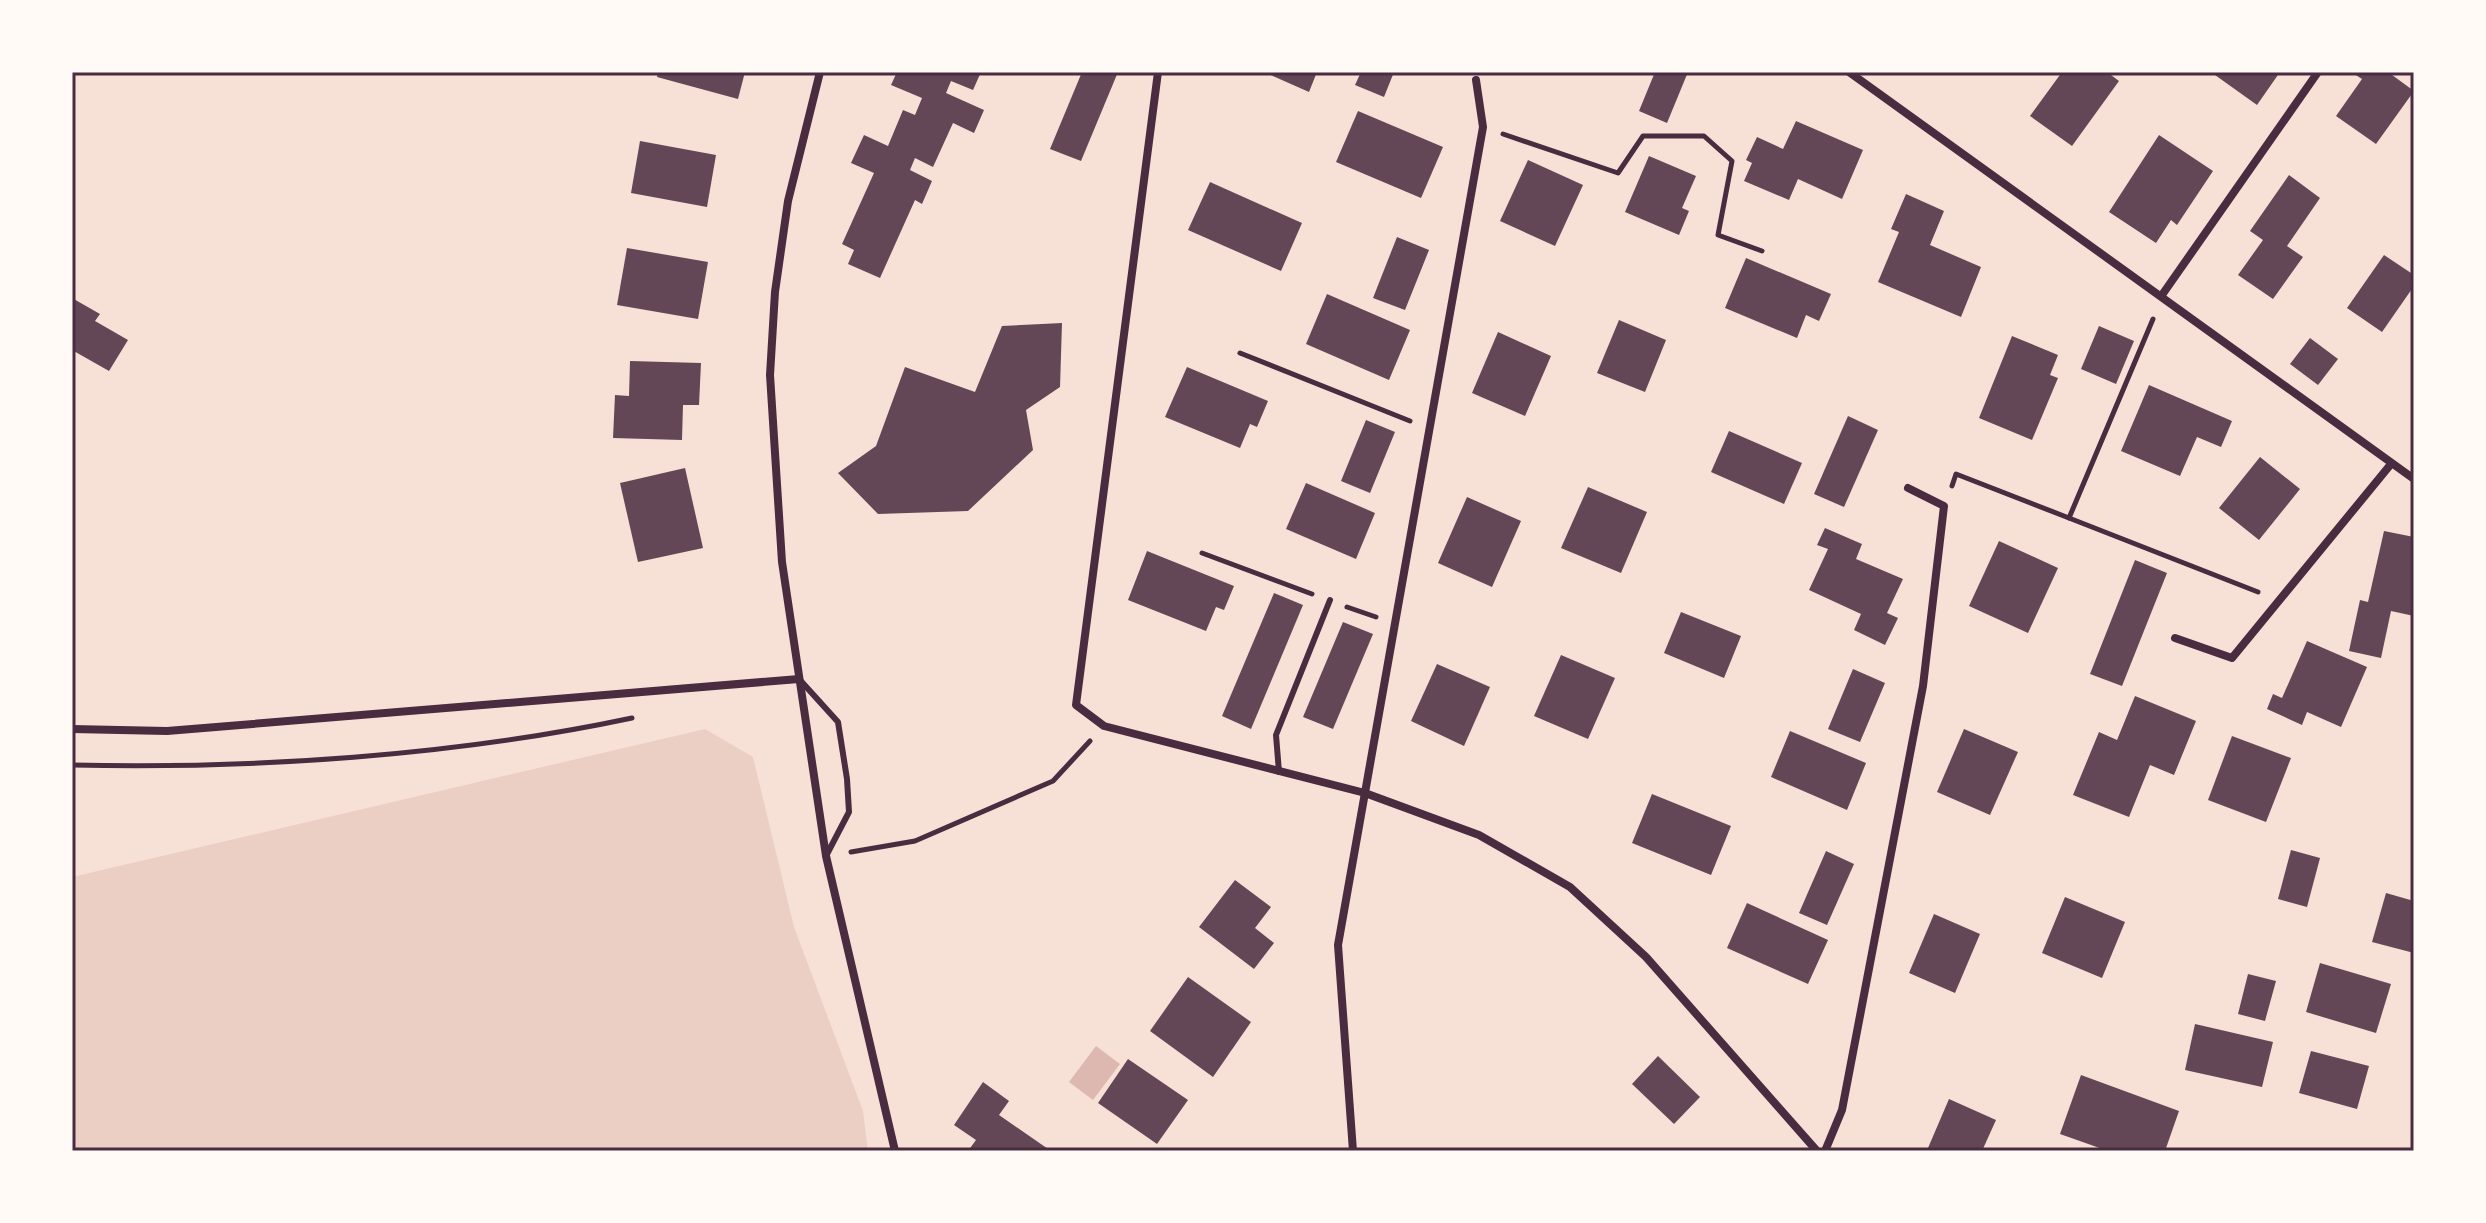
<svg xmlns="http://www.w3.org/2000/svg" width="2486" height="1223" font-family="Quicksand,sans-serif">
<rect width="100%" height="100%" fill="#f7e1d7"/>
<polygon fill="#ebcfc5" points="705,729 753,757 794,927 863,1111 868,1151 72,1151 72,877"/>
<polygon fill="#dcb8b0" points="1096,1046 1120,1064 1093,1100 1069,1082"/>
<g fill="#644757">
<polygon points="658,72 745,72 738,99 657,77"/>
<polygon points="897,72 981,72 973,90 951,81 946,93 984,110 974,133 953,123 933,167 915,158 910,170 932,181 922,204 915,200 880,278 848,264 854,250 842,244 874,173 851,163 864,135 888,146 903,110 915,115 922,98 891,85"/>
<polygon points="1082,72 1118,72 1081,161 1050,149"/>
<polygon points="1264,72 1317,72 1309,92"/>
<polygon points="1361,72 1394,72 1384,97 1355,85"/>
<polygon points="1655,72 1688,72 1667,123 1639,111"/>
<polygon points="2062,72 2107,72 2119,81 2072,146 2030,116"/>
<polygon points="2217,72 2280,72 2257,105 2215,75"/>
<polygon points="2351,72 2388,72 2414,91 2376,144 2336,116 2362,79"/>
<polygon points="1358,111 1443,147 1421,198 1336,162"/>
<polygon points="1796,121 1863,150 1842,199 1798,179 1789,200 1744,181 1752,163 1746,160 1757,137 1783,149"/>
<polygon points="2159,135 2213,171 2177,225 2171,220 2156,243 2109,212"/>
<polygon points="640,141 716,155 707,207 631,193"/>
<polygon points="1649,156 1696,176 1682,208 1689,211 1679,235 1625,212"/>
<polygon points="1528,160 1583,185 1555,246 1500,221"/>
<polygon points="2289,175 2320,198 2287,246 2303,257 2273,299 2238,275 2263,240 2250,231"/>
<polygon points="1210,182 1302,223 1281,271 1188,230"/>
<polygon points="1906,194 1944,211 1930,245 1981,267 1961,317 1878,282 1899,232 1891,229"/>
<polygon points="1397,237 1429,250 1405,310 1373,298"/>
<polygon points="627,248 708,262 698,319 617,305"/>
<polygon points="2384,255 2414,275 2414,286 2382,332 2347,308"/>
<polygon points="1746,258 1831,294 1819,321 1806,315 1797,338 1725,308"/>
<polygon points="1327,294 1410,330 1389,380 1306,344"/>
<polygon points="72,298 100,314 95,321 128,340 109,371 72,350"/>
<polygon points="1619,320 1666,340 1645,392 1597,373"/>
<polygon points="1062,323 1060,387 1026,410 1033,450 968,511 878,514 838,473 876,446 905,367 975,392 1002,326"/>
<polygon points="2099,326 2134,341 2116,384 2081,369"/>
<polygon points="1498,332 1551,356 1525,416 1472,393"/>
<polygon points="2012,336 2058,355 2050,375 2058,378 2032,440 1979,418"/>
<polygon points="2310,338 2338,359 2318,385 2290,364"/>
<polygon points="630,361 701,363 699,405 683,405 682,440 613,438 615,395 629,396"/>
<polygon points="1187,367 1268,401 1257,427 1250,424 1240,448 1165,417"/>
<polygon points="2149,385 2232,421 2221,447 2197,437 2180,476 2121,451"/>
<polygon points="1848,416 1878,430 1844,507 1814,494"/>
<polygon points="1366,420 1395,432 1370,493 1341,481"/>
<polygon points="1729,431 1802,463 1784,504 1711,472"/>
<polygon points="2260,457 2300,489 2259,540 2219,508"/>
<polygon points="685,468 703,548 638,562 620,483"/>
<polygon points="1306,483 1375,513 1356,559 1286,529"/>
<polygon points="1588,487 1647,512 1621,573 1561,548"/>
<polygon points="1467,497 1521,521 1492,587 1438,563"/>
<polygon points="1825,528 1862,544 1856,559 1903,579 1887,613 1898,618 1885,645 1854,630 1861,614 1809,590 1828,549 1817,545"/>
<polygon points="2384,531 2414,537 2414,616 2391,611 2381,658 2349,651 2360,600 2368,602"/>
<polygon points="1999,541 2058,568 2028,633 1969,606"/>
<polygon points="1147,551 1234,586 1224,610 1216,607 1206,631 1128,600"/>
<polygon points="2135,560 2167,573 2122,686 2090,674"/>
<polygon points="1274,593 1303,605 1251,729 1222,716"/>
<polygon points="1681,612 1741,636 1724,678 1664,653"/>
<polygon points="1343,622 1373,634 1333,729 1303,717"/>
<polygon points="2307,641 2367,667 2341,727 2307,712 2302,725 2267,709 2273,694 2282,698"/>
<polygon points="1561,655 1615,678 1588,739 1534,716"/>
<polygon points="1437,664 1490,687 1464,746 1411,721"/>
<polygon points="1853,669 1885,683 1860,742 1828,729"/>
<polygon points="2135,696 2196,721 2174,775 2150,765 2129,817 2073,795 2099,732 2117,740"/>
<polygon points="1964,729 2018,752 1990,815 1937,792"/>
<polygon points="1790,731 1866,763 1847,810 1771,777"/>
<polygon points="2232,736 2291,758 2266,822 2208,800"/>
<polygon points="1652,794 1731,826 1711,875 1632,843"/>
<polygon points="2291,850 2320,858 2307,907 2278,899"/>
<polygon points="1826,851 1854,864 1827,925 1799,913"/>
<polygon points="1235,880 1271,907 1255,928 1274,943 1254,969 1199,927"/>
<polygon points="2386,893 2414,901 2414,953 2372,942"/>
<polygon points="2065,897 2125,922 2102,978 2042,953"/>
<polygon points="1747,903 1828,940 1808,984 1727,948"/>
<polygon points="1934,914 1980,934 1955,993 1909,973"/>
<polygon points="2320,963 2391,984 2376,1033 2306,1012"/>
<polygon points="2248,974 2276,981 2265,1021 2238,1014"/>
<polygon points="1188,977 1251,1022 1213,1077 1150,1031"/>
<polygon points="2195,1024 2273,1042 2262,1087 2185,1070"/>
<polygon points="2311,1051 2369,1066 2357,1109 2299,1093"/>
<polygon points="1658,1056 1700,1097 1674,1124 1632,1084"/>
<polygon points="1128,1059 1188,1100 1157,1144 1098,1103"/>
<polygon points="2081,1075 2179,1111 2165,1151 2108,1151 2060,1134"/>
<polygon points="983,1082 1009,1101 999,1115 1051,1151 968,1151 976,1140 954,1125"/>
<polygon points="1949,1099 1996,1120 1982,1151 1928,1148"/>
</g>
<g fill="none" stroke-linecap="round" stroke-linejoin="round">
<g stroke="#4a2c40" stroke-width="5">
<polyline points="1503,134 1618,173 1643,136 1704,136 1732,161 1718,235 1762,251"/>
<polyline points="1240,353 1410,421"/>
<polyline points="1952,486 1956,474 2069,518 2153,319"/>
<polyline points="2069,518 2258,592"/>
<polyline points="1202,553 1312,594"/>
<polyline points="1347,607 1376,617"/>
<path d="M72,765C255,769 453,756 632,718"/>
<polyline points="851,852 915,841 1053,781 1090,741"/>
</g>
<g stroke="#4a2c40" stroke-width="6">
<polyline points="800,680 838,722 847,779 849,812 826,856"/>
<polyline points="1279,772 1276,735 1330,600"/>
</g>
<g stroke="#4a2c40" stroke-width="8">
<polyline points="820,72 788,201 775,292 770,375 782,562 826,856 895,1151"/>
<polyline points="1158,72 1076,705 1104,726 1365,793 1479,835 1570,887 1646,957 1817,1151"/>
<polyline points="1849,72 2414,479"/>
<polyline points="2162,295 2318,72"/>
<polyline points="2175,638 2232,658 2391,464"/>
<polyline points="72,729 167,731 799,679"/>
<polyline points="1353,1151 1338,945 1483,127 1476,80"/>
<polyline points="1825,1151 1842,1110 1923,686 1944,506 1908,488"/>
</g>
</g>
<rect width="2486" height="1223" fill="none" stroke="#fffaf5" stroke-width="148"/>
<rect x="74" y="74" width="2338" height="1075" fill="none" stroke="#4a2c40" stroke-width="3"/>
</svg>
